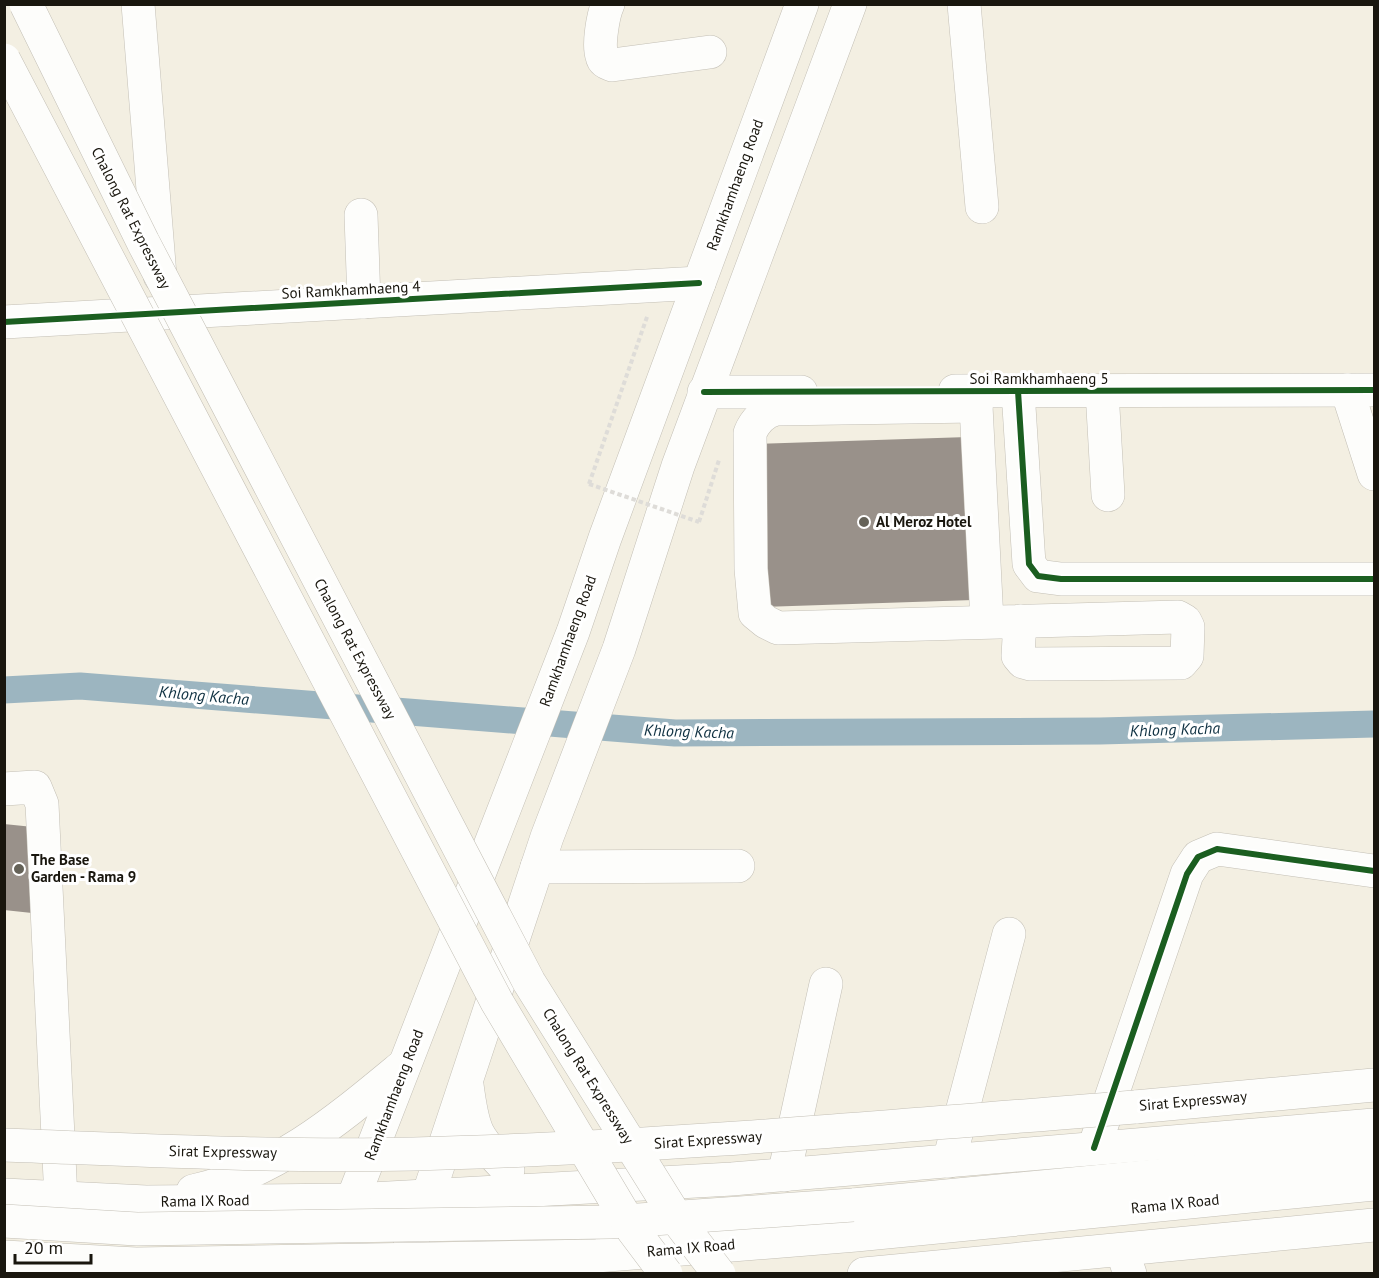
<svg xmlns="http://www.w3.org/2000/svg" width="1379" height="1278" font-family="'PT Sans',sans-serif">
<rect width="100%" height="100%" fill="#f3efe2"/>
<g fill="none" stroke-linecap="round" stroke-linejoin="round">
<polyline stroke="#9cb5c0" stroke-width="27" points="4,690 80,686 675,733 1100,731 1374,724"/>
</g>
<g fill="#99918a">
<polygon points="968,437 973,600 759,607 755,444"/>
<polygon points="4,824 33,827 32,913 4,910"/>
</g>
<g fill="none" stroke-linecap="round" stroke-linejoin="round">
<g stroke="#c3bfb5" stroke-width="34">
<g id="minor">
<polyline points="138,4 160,276"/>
<path d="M608,4C603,15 598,45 602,56C603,62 607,63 612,65L710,52"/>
<polyline points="964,4 982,207"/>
<polyline points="361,215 364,302"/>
<polyline points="4,322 699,283"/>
<polyline points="1347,390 1374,474"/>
<polyline points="955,391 1374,390"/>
<path d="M976,391V406L776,409C764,412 755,421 750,433L751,569L755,613L766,622L778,628L1178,617L1185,621L1188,627L1187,656L1181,663L1030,664L1023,662L1018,656L1020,621"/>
<polyline points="1018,391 1029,564 1038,576 1061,579 1374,579"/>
<polyline points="1102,391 1108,495"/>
<polyline points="704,392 801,392"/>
<polyline points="976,406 987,621"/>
<polyline points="4,789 35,787 42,804 61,1199"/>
<polyline points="537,867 738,866"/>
<polyline points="1094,1148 1187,874 1198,857 1217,849 1374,871"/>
<polyline points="949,1161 1009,934"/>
<polyline points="784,1175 826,984"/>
<polyline points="1122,1250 1130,1274"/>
</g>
</g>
<g stroke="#c3bfb5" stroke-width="34">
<g id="major">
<path d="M467,1085C473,1131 475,1136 508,1170"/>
<path d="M193,1191C276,1173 341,1117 404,1065"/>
<polyline points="4,1195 146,1202 353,1200 732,1179 1374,1125"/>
<polyline points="853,1205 1374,1155"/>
<polyline points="345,1219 573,632 605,538 802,4"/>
<polyline points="569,1261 596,1256 856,1235 1374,1184"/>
<polyline points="400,1274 428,1196 547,837 619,649 678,466 850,4"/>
<polyline points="864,1274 1374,1225"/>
</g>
</g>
<g stroke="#c3bfb5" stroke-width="34">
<polyline id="highway" points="1135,1107 1374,1085"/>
</g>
<g stroke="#dedcd8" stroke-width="4" stroke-dasharray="4.5 3" stroke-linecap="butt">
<polyline points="589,484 648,314"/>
<polyline points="699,522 719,460"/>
</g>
<use href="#minor" stroke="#fdfdfb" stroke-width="33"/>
<use href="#major" stroke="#fdfdfb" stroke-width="33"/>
<use href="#highway" stroke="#fdfdfb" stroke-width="33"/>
<g stroke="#c3bfb5" stroke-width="34" stroke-linecap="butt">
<g id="major-bridge">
<polyline points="4,1221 137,1229 610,1222 853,1205"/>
<polyline points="4,1257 136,1264 596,1256"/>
</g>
</g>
<g stroke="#c3bfb5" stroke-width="34" stroke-linecap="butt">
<g id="highway-bridge">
<polyline points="26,4 143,242 529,982 679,1222 719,1274"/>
<polyline points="4,60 497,1002 633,1230 666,1274"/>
<path d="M4,1145C141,1150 278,1157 414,1154C655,1148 895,1126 1135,1107"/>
</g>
</g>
<polyline stroke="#dedcd8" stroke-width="4" stroke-dasharray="4.5 3" stroke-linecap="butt" points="589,484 699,522"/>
<use href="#major-bridge" stroke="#fdfdfb" stroke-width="33"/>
<use href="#highway-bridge" stroke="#fdfdfb" stroke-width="33"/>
<g stroke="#fff" stroke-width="10">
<g id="cycleway">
<polyline points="4,322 699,283"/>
<polyline points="1018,391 1029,564 1038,576 1061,579 1374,579"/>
<polyline points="704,392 1374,390"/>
<polyline points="1094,1148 1187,874 1198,857 1217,849 1374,871"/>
</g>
</g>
<use href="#cycleway" stroke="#1b5e20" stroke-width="6"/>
</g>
<g fill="#656258" stroke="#fff" stroke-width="2">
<circle cx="864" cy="522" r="6"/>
<circle cx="19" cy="869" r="6"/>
</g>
<g text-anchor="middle" stroke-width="6" stroke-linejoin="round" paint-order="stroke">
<g font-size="15" fill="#19160e" stroke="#fff">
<text transform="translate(735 185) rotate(-70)" y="5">Ramkhamhaeng Road</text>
<text transform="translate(131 218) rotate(63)" y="5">Chalong Rat Expressway</text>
<text transform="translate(351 290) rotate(-3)" y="5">Soi Ramkhamhaeng 4</text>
<text x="1039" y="384">Soi Ramkhamhaeng 5</text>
<text transform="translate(568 641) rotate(-70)" y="5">Ramkhamhaeng Road</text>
<text transform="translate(355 649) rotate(62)" y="5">Chalong Rat Expressway</text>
<text transform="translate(588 1076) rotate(58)" y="5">Chalong Rat Expressway</text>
<text transform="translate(394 1095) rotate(-69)" y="5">Ramkhamhaeng Road</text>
<text transform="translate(1193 1101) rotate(-5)" y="5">Sirat Expressway</text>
<text transform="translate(708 1140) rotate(-4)" y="5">Sirat Expressway</text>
<text transform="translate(223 1152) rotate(1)" y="5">Sirat Expressway</text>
<text transform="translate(205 1201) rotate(-1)" y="5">Rama IX Road</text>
<text transform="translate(1175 1204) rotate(-6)" y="5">Rama IX Road</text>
<text transform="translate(691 1248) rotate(-5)" y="5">Rama IX Road</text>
</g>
<g font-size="15" font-weight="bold" fill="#19160e" stroke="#fff" text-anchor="start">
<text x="876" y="527">Al Meroz Hotel</text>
<text x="31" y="865">The Base<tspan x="31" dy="17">Garden - Rama 9</tspan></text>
</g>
<g font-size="16" font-style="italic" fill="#0e3041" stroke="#fff">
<text transform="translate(204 695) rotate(5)" y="6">Khlong Kacha</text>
<text transform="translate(1175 729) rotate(-2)" y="6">Khlong Kacha</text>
<text transform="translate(689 731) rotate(2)" y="6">Khlong Kacha</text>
</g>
</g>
<rect width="1379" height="1278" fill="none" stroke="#19160e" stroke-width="12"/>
<path d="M15 1254v9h76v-9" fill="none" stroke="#19160e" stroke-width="3"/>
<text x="24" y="1254" font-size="18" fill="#19160e" stroke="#ffffff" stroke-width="4.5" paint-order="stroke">20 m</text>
</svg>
